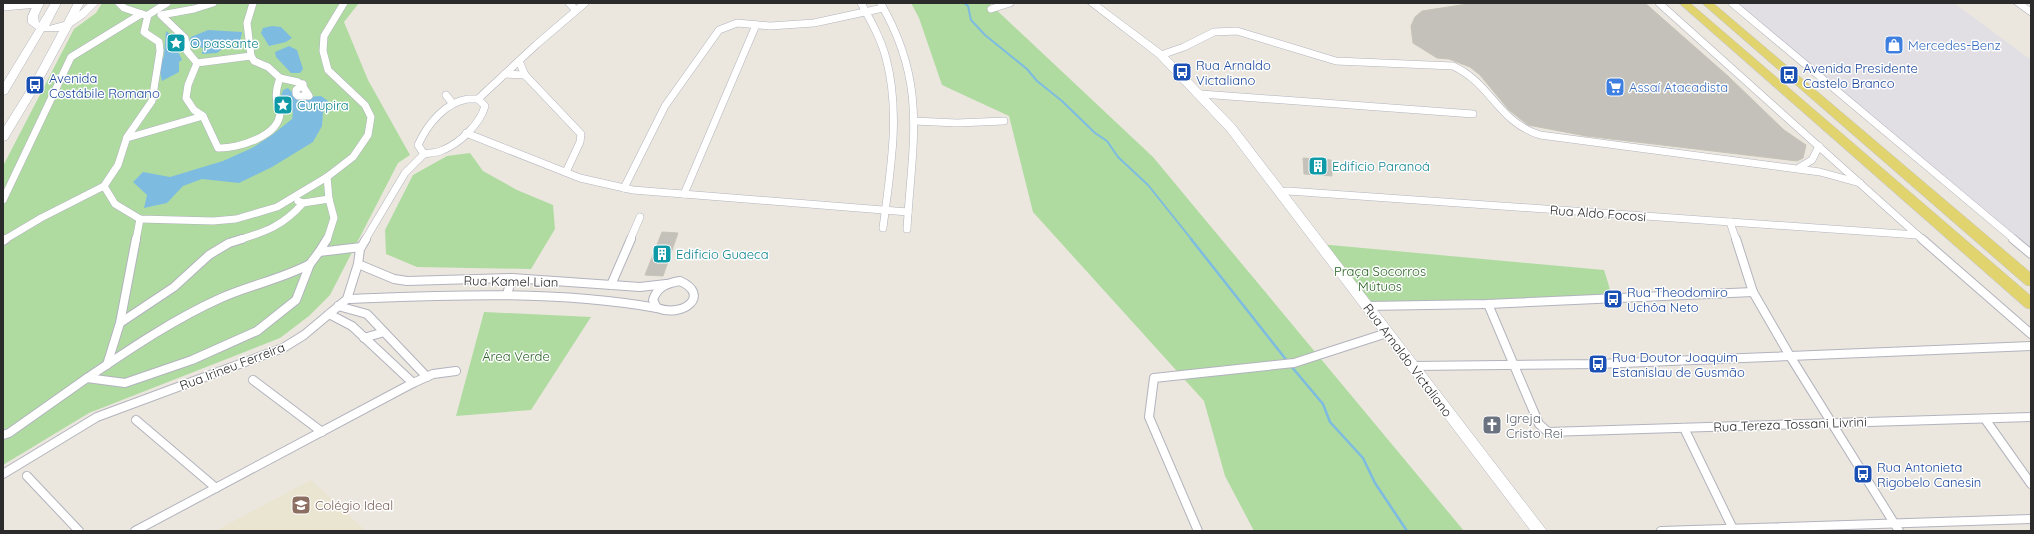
<svg xmlns="http://www.w3.org/2000/svg" width="2034" height="534" font-family="Quicksand,sans-serif">
<rect width="100%" height="100%" fill="#ebe7df"/>
<polygon fill="#e1dee4" points="1732,3 1954,3 2031,60 2031,254"/>
<polygon fill="#eae5d0" points="311,480 366,531 215,531"/>
<g fill="#afdba1">
<polygon points="102,3 359,3 344,22 368,80 410,155 398,163 330,295 309,316 280,338 89,413 3,465 3,166 74,29 96,13"/>
<polygon points="911,3 989,3 1153,157 1464,531 1254,531 1225,476 1204,401 1033,212 1009,116 942,85 919,18"/>
<polygon points="470,153 483,171 517,190 553,205 555,229 531,269 417,267 386,254 385,230 413,175 447,156"/>
<polygon points="1319,244 1604,270 1613,299 1367,306"/>
<polygon points="484,312 591,317 531,410 456,416"/>
</g>
<g fill="#7ebbe1">
<polygon points="272,26 281,27 292,38 286,42 269,46 261,33 263,28"/>
<polygon points="208,30 242,32 240,42 231,42 217,53 202,54 203,48 195,46 189,41 191,37"/>
<polygon points="166,31 179,41 177,49 182,60 179,62 179,72 162,81 159,68 164,56"/>
<polygon points="289,46 297,50 303,69 300,73 291,73 276,57 275,52"/>
<polygon points="288,88 298,98 321,96 328,101 323,113 322,126 313,142 272,167 239,183 202,179 183,186 167,203 144,208 147,195 133,182 143,172 170,177 223,161 252,148 272,135 292,119 293,112 280,99 283,90"/>
</g>
<g fill="none" stroke-linecap="round" stroke-linejoin="round">
<polyline stroke="#7ebbe1" stroke-width="2" points="964,3 968,6 971,20 985,35 1027,69 1037,81 1062,101 1095,133 1107,141 1118,157 1148,185 1192,240"/>
<g stroke="#7ebbe1" stroke-width="2.5">
<polyline points="1191,239 1288,362"/>
<polyline points="1291,366 1323,404 1330,422 1363,458 1375,483 1407,531"/>
</g>
</g>
<g fill="#c4c1ba" stroke="#c6c3b8">
<polygon points="1474,3 1645,3 1729,77 1784,130 1806,145 1803,158 1797,161 1586,136 1528,125 1509,110 1480,75 1470,67 1449,59 1437,58 1413,43 1411,26 1415,17 1422,11"/>
<polygon points="1303,158 1331,160 1332,176 1304,174"/>
<polygon points="662,232 678,233 663,276 645,275"/>
</g>
<g fill="none" stroke-linecap="round" stroke-linejoin="round">
<g stroke="#b2b3bd" stroke-width="8">
<g id="street-far1">
<polyline points="119,3 124,8 145,15"/>
<polyline points="167,3 148,15 144,32 159,42 160,51 152,101 127,137 118,165 104,186 115,204 140,219 213,221 236,219 277,207 327,177 353,157 368,135 371,117 365,105 328,70 323,51 324,36 344,3"/>
<polyline points="569,3 576,10"/>
<path d="M861,3C871,21 881,39 886,58C901,114 890,172 883,228"/>
<polyline points="1659,3 1923,240"/>
<polyline points="1732,3 2015,240"/>
<path d="M881,4C928,85 912,142 907,229"/>
<polyline points="3,7 38,4"/>
<polyline points="991,9 1010,3"/>
<path d="M1161,55L1184,47L1214,32L1237,31L1336,61L1453,66C1491,83 1498,122 1540,135L1820,172L1860,183"/>
<path d="M251,56L254,61L268,67L280,78C277,86 275,94 277,102C278,105 280,108 280,111C281,136 237,149 218,148L203,116L194,110L186,98L188,85L197,63Z"/>
<polyline points="251,56 247,23 253,3"/>
<polyline points="519,61 525,75 581,134 580,142 566,172"/>
<polyline points="197,63 187,51 185,38 161,15 194,9 213,3"/>
<polyline points="505,74 525,75"/>
<polyline points="280,78 298,82 302,85"/>
<polygon points="302,85 309,96 298,96 296,94 296,90"/>
<polyline points="302,85 303,84"/>
<polyline points="1201,94 1473,114"/>
<polyline points="446,95 453,104"/>
<path d="M468,99H478L485,106C480,124 460,143 443,150C437,153 430,153 424,154L418,145C427,125 445,102 468,99Z"/>
<polyline points="478,99 537,44 585,3"/>
<polyline points="914,121 957,123 1004,121"/>
<polyline points="466,133 580,178 633,190 908,212"/>
<polyline points="127,138 203,116"/>
<polyline points="1800,167 1812,160 1819,146"/>
<polyline points="624,188 665,106 719,30 737,23 770,26 814,23 883,8"/>
<polyline points="1279,192 1288,191 1917,235"/>
<polyline points="684,194 756,25"/>
<polyline points="3,200 71,57 141,14"/>
<polyline points="298,201 303,203 329,199"/>
<polyline points="1730,222 1736,240"/>
<polyline points="4,240 41,218 104,186"/>
<polyline points="136,240 140,219"/>
<path d="M238,240C266,232 284,225 303,203"/>
<polyline points="327,240 334,218 329,199 327,177"/>
<polyline points="365,240 405,173 424,154"/>
<polyline points="630,240 640,217"/>
</g>
</g>
<g stroke="#b2b3bd" stroke-width="10">
<g id="street">
<polyline points="327,239 319,252 361,247"/>
<polyline points="1736,239 1753,292 1790,356 1899,531"/>
<polyline points="1922,239 2031,334"/>
<polyline points="2013,239 2031,254"/>
<polyline points="3,241 6,239"/>
<polyline points="358,264 394,279 407,281 512,278 640,287 666,284"/>
<path d="M680,281C711,295 684,318 657,308L653,300C657,287 667,283 680,281Z"/>
<polyline points="611,285 631,239"/>
<polyline points="507,294 512,278"/>
<path d="M347,299C451,295 554,290 657,308"/>
<polyline points="1488,304 1539,424 1548,432 2031,417"/>
<polyline points="338,306 367,314 427,377"/>
<polyline points="1367,306 1488,304 1753,292"/>
<polyline points="329,314 352,326 413,383"/>
<polyline points="120,323 136,239"/>
<polyline points="364,338 384,332"/>
<polyline points="107,365 120,323 174,287 209,255 229,243 242,239"/>
<polyline points="1413,366 1598,364 2031,346"/>
<path d="M87,378C130,349 174,319 221,298C250,285 282,279 310,264"/>
<polyline points="253,380 322,432"/>
<polyline points="1985,419 2031,484"/>
<polyline points="136,420 216,488"/>
<polyline points="1684,428 1734,531"/>
<polyline points="3,435 9,433 87,378 125,383 192,360 257,331 296,300 310,264 319,252"/>
<polyline points="3,474 97,417 283,348 304,335 347,299 358,264 360,249 366,239"/>
<polyline points="27,476 79,531"/>
<polyline points="135,531 413,383 433,374 456,371"/>
<polyline points="1198,531 1149,417 1154,378 1294,363 1387,333"/>
<polyline points="1661,531 2031,519"/>
</g>
</g>
<g stroke="#b2b3bd" stroke-width="1">
<g id="secondary">
<polygon points="34,3 44,3 38,16 39,23 51,3 61,3 49,26 64,22 74,3 84,3 79,12 89,3 99,3 85,17 72,26 40,85 7,140 3,141 3,128 30,85 59,31 44,31 7,94 3,95 3,83 36,29 28,23 28,16"/>
<polygon points="1087,3 1098,3 1165,53 1235,125 1547,531 1531,531 1227,131 1157,57"/>
<polygon points="2013,3 2024,3 2031,8 2031,16"/>
</g>
</g>
<g stroke="#c4c4c4" stroke-width="1">
<g id="primary">
<polygon points="1679,3 1690,3 2031,296 2031,309 2026,308"/>
<polygon points="1702,3 1713,3 2031,273 2031,286 2026,285"/>
</g>
</g>
<use href="#street-far1" stroke="#fff" stroke-width="7"/>
<use href="#street" stroke="#fff" stroke-width="8"/>
<use href="#secondary" fill="#fff" fill-rule="evenodd"/>
<use href="#primary" fill="#e1d36e" fill-rule="evenodd"/>
</g>
<defs>
<g id="sight-square" transform="scale(1)"><rect x="-9" y="-9" width="18" height="18" rx="4" fill="#0f9aa8" stroke="#fff"/><path d="M0-6L1.8-2.2L6-1.7L2.9 1.2L3.7 5.4L0 3.3L-3.7 5.4L-2.9 1.2L-6-1.7L-1.8-2.2Z" fill="#fff"/></g>
<g id="shop-square" transform="scale(1)"><rect x="-9" y="-9" width="18" height="18" rx="4" fill="#3f7fe0" stroke="#fff"/><path d="M-5-2.5h2.3a2.7 3.5 0 0 1 5.4 0H5L5.5 6h-11ZM-1.5-2.5h3a1.5 2.3 0 0 0-3 0Z" fill="#fff"/></g>
<g id="bus-square" transform="scale(1)"><rect x="-9" y="-9" width="18" height="18" rx="4" fill="#1a4fb4" stroke="#fff"/><path d="M-5-6H5V4H4V6H2V4H-2V6H-4V4H-5ZM-3.5-4V0h7V-4ZM-3.5 1.2v1.5H-2V1.2ZM2 1.2v1.5H3.5V1.2Z" fill="#fff"/></g>
<g id="supermarket-square" transform="scale(1)"><rect x="-9" y="-9" width="18" height="18" rx="4" fill="#3f7fe0" stroke="#fff"/><path d="M-6-5.5h2.5l.6 2H6L4.5 2H-2.5L-4.4-4H-6ZM-1.5 3.2a1.3 1.3 0 1 0 .1 0ZM3 3.2a1.3 1.3 0 1 0 .1 0Z" fill="#fff"/></g>
<g id="building-square" transform="scale(1)"><rect x="-9" y="-9" width="18" height="18" rx="4" fill="#0f9aa8" stroke="#fff"/><path d="M-4-6H4V6H1V3H-1V6H-4ZM-2.5-4.3h1.7v1.8h-1.7ZM.8-4.3h1.7v1.8H.8ZM-2.5-1h1.7V.8h-1.7ZM.8-1h1.7V.8H.8Z" fill="#fff"/></g>
<g id="church-square" transform="scale(1)"><rect x="-9" y="-9" width="18" height="18" rx="4" fill="#6b7280" stroke="#fff"/><path d="M-1.2-6h2.4v3.5h3.3v2.4h-3.3V6h-2.4V-.1h-3.3v-2.4h3.3Z" fill="#fff"/></g>
<g id="school-square" transform="scale(1)"><rect x="-9" y="-9" width="18" height="18" rx="4" fill="#8d6e63" stroke="#fff"/><path d="M0-5L7-2L0 1L-7-2ZM-4 1L0 2.5L4 1V4Q0 6-4 4Z" fill="#fff"/></g>
</defs>
<g fill-rule="evenodd">
<use href="#sight-square" x="176" y="43"/>
<use href="#shop-square" x="1894" y="45"/>
<use href="#bus-square" x="1182" y="72"/>
<use href="#bus-square" x="1789" y="75"/>
<use href="#bus-square" x="35" y="85"/>
<use href="#supermarket-square" x="1615" y="87"/>
<use href="#sight-square" x="283" y="105"/>
<use href="#building-square" x="1318" y="166"/>
<use href="#building-square" x="662" y="254"/>
<use href="#bus-square" x="1613" y="299"/>
<use href="#bus-square" x="1598" y="364"/>
<use href="#church-square" x="1492" y="425"/>
<use href="#bus-square" x="1863" y="474"/>
<use href="#school-square" x="301" y="505"/>
</g>
<g text-anchor="middle" stroke-width="3" stroke-linejoin="round" paint-order="stroke">
<g font-size="13" fill="#0d838f" stroke="#fff" text-anchor="start">
<text x="190" y="48">O passante</text>
<text x="297" y="110">Curupira</text>
<text x="1332" y="171">Edificio Paranoá</text>
<text x="676" y="259">Edificio Guaeca</text>
</g>
<g font-size="13" fill="#366cbe" stroke="#fff" text-anchor="start">
<text x="1908" y="50">Mercedes-Benz</text>
<text x="1629" y="92">Assaí Atacadista</text>
</g>
<g font-size="13" fill="#164399" stroke="#fff" text-anchor="start">
<text x="1196" y="70">Rua Arnaldo<tspan x="1196" dy="15">Victaliano</tspan></text>
<text x="1803" y="73">Avenida Presidente<tspan x="1803" dy="15">Castelo Branco</tspan></text>
<text x="49" y="83">Avenida<tspan x="49" dy="15">Costábile Romano</tspan></text>
<text x="1627" y="297">Rua Theodomiro<tspan x="1627" dy="15">Uchôa Neto</tspan></text>
<text x="1612" y="362">Rua Doutor Joaquim<tspan x="1612" dy="15">Estanislau de Gusmão</tspan></text>
<text x="1877" y="472">Rua Antonieta<tspan x="1877" dy="15">Rigobelo Canesin</tspan></text>
</g>
<g font-size="13" fill="#2b2b2b" stroke="#fff">
<text transform="translate(1598 213) rotate(4)" y="5">Rua Aldo Focosi</text>
<text transform="translate(511 281) rotate(1)" y="5">Rua Kamel Lian</text>
<text transform="translate(1408 360) rotate(53)" y="5">Rua Arnaldo Victaliano</text>
<text transform="translate(232 366) rotate(-21)" y="5">Rua Irineu Ferreira</text>
<text transform="translate(1790 424) rotate(-2)" y="5">Rua Tereza Tossani Livrini</text>
</g>
<g font-size="13" fill="#286023" stroke="#fff">
<text x="1380" y="276">Praça Socorros<tspan x="1380" dy="15">Mútuos</tspan></text>
<text x="516" y="361">Área Verde</text>
</g>
<g font-size="13" fill="#5b616d" stroke="#fff" text-anchor="start">
<text x="1506" y="423">Igreja<tspan x="1506" dy="15">Cristo Rei</tspan></text>
</g>
<g font-size="13" fill="#785e54" stroke="#fff" text-anchor="start">
<text x="315" y="510">Colégio Ideal</text>
</g>
</g>
<rect width="2034" height="534" fill="none" stroke="#2b2b2b" stroke-width="8"/>
</svg>
